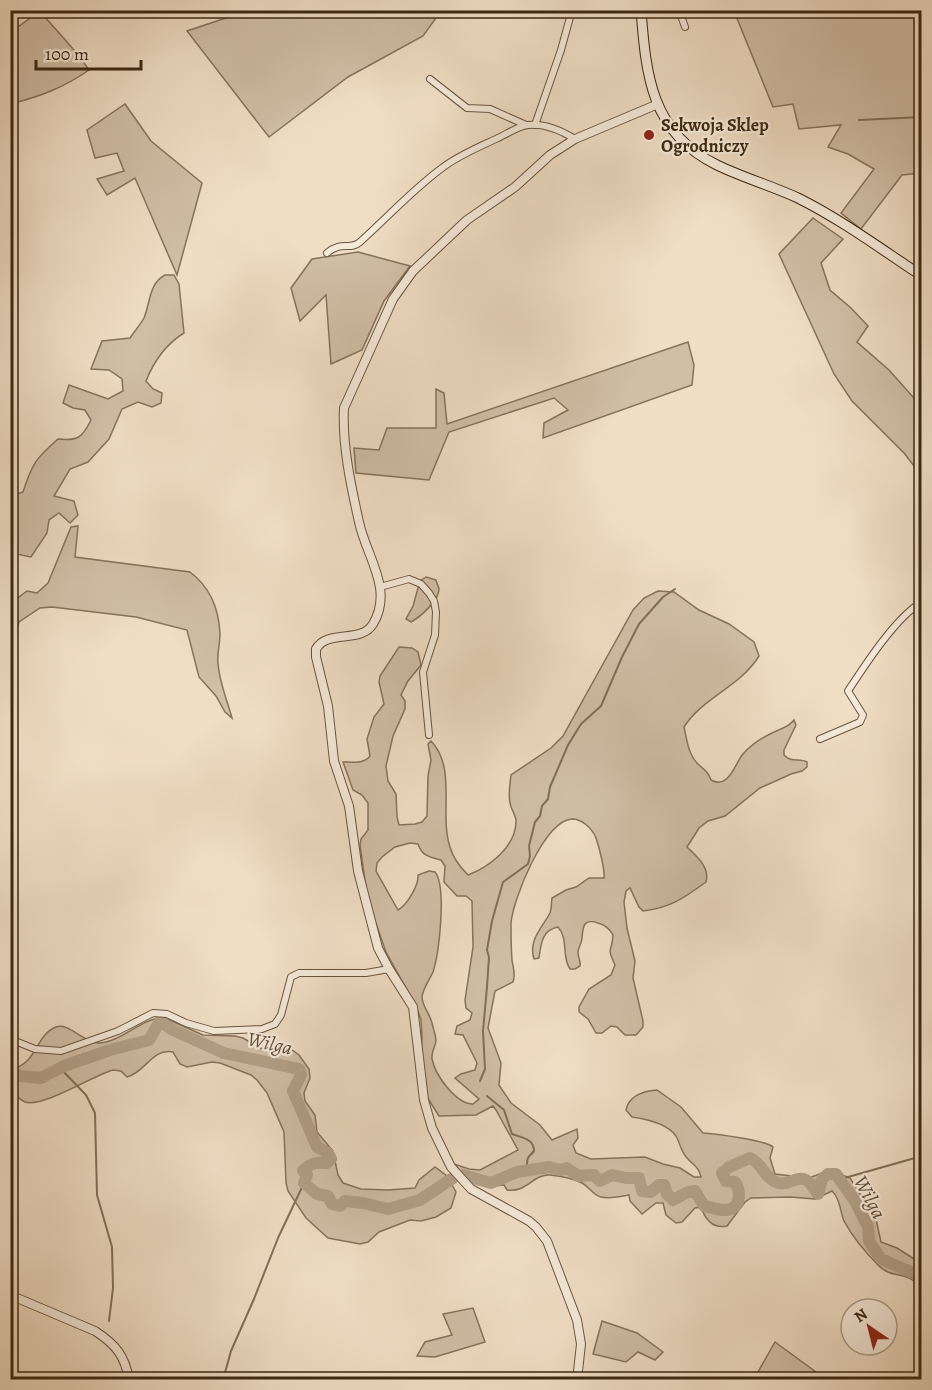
<svg xmlns="http://www.w3.org/2000/svg" width="932" height="1390" font-family="Alegreya,serif">
<rect width="100%" height="100%" fill="#efddc4"/>
<filter id="stains"><feTurbulence type="fractalNoise" baseFrequency=".00333" numOctaves="4"/><feColorMatrix values="0 0 0 0 .2 0 0 0 0 .09 0 0 0 0 .02 0 0 0 .5 -.17"/></filter>
<radialGradient id="worn" r=".72"><stop offset=".6" stop-color="#630" stop-opacity="0"/><stop offset="1" stop-color="#630" stop-opacity=".3"/></radialGradient>
<g fill="#d0bea6" stroke="#86735c" stroke-width="1.5" fill-rule="evenodd">
<path d="M40,11C56,31 74,47 89,70C63,88 41,96 11,104V32Z"/>
<polygon points="247,11 247,10 441,11 423,36 348,77 269,137 187,31"/>
<polygon points="734,11 914,11 922,25 921,173 902,175 861,229 841,213 874,169 848,154 828,147 841,125 799,129 793,104 773,107"/>
<polygon points="125,104 151,141 202,183 177,275 135,178 107,195 97,179 124,171 117,153 95,158 87,130"/>
<polygon points="813,218 843,239 821,263 830,290 851,308 868,326 857,342 889,370 921,406 921,475 904,453 852,401 834,374 779,254"/>
<polygon points="358,252 410,266 384,301 362,350 331,364 326,295 300,321 291,288 312,259"/>
<path d="M165,275H174L179,284L184,333C166,344 154,361 146,381L153,389L162,393L161,403L152,407L138,402L122,409L109,439L88,462L70,469L54,496L74,501L78,515L70,523L59,513L49,520L47,533L31,557L11,553V496L23,492C32,464 36,458 58,439C78,441 82,438 91,420L85,410L73,408L63,403L69,385L108,399L123,391L122,379L109,370L91,369L102,341L130,338C134,332 140,325 144,318C150,304 149,283 165,275Z"/>
<polygon points="688,342 694,365 692,385 543,438 544,423 568,410 554,398 449,432 429,480 356,473 354,448 379,450 387,428 436,428 436,389 444,393 447,424"/>
<path d="M78,526L75,557L190,572C210,587 219,610 220,634C220,644 217,653 218,663C219,681 227,700 232,718L225,712L216,696L199,677L187,630L136,617L52,607L40,608L19,622L11,650V620L15,600L27,591L37,593L48,583L71,527Z"/>
<path d="M426,577L436,580C436,581 439,588 439,589C439,601 420,617 411,622L406,619L413,606L420,581Z"/>
<path d="M658,591L674,592L699,610L729,624L754,642L759,656C740,687 703,697 684,727C687,740 688,755 699,765C705,771 708,771 711,780C729,790 735,763 743,754C751,745 760,739 770,734C779,729 788,728 794,720L796,725L784,750V755C791,763 799,758 807,762V767L802,771L791,774L760,788L725,816L708,821L699,828L687,847C697,857 710,867 706,882C684,898 670,908 643,911L639,907L630,888L626,891L624,902L627,928L635,961L633,978L643,1021V1027L636,1035H625L617,1027L611,1026L602,1033H596L588,1019L579,1012V1007L589,989L611,975L615,965C606,945 612,954 613,935C610,929 605,925 598,923C583,918 583,927 582,938C582,943 578,948 578,952C578,958 581,960 580,966L575,969H570C561,956 569,939 558,927C542,930 541,943 539,958L534,959C528,940 542,928 550,913C552,908 551,903 552,898L566,890L576,887L589,878H604C605,869 599,847 596,838C592,828 582,819 572,819C544,821 513,899 511,923C511,935 511,948 512,960C513,968 516,974 513,982L495,991L488,1028L501,1063L499,1085L511,1103L540,1125L552,1140L577,1129L578,1138L573,1145L576,1153L591,1159L645,1157L663,1164L680,1168L694,1177H701C699,1167 693,1165 687,1158C681,1152 680,1143 676,1136C667,1123 646,1119 632,1117L626,1110C629,1095 644,1091 657,1090L681,1107L703,1133C716,1134 765,1140 773,1147L770,1158L775,1174L809,1178L830,1170L850,1178L876,1219L881,1242L897,1248L916,1260L921,1267V1288C906,1269 892,1280 878,1265C866,1253 852,1236 844,1221C840,1211 840,1198 832,1191L815,1199L790,1197L751,1198L745,1202L727,1226C713,1229 705,1219 701,1207L695,1208L682,1222L676,1223L666,1215L663,1203H656L642,1214L630,1201L629,1195C619,1197 610,1199 601,1197C593,1195 589,1187 582,1183C574,1179 560,1176 550,1175C533,1174 527,1193 507,1190L504,1185C498,1185 494,1187 489,1187C474,1185 463,1175 454,1164L469,1169L480,1170L518,1150L496,1110L493,1106L476,1115L439,1116L427,1097L421,1059L422,1036L421,1020L416,1006L386,952L372,912L368,902L360,845L361,839L368,830V803L362,795L353,790L343,762C353,762 364,764 370,756L367,739L374,717L384,704L379,682L380,676L399,647L412,648L418,652L421,665L408,681L401,695L405,701V709L393,736L386,766L388,781L396,794L397,817L399,825L415,824L422,822L427,816L428,776L431,760L428,744L431,741C457,768 439,814 450,847C453,858 460,867 468,875C489,867 516,847 516,821C516,815 511,810 510,803C508,794 510,784 511,775L551,748L563,736L633,610L644,598ZM410,843L418,844C422,856 429,857 441,860L445,866L444,882L457,896H466L472,901L473,947L465,1000L466,1008L472,1013L470,1020L457,1026L455,1034L463,1035L477,1063L475,1070L461,1074L455,1078L479,1099L473,1104C456,1104 435,1075 432,1059C431,1052 435,1047 436,1041C436,1036 433,1028 432,1023C430,1014 422,1006 422,997C423,988 429,981 433,972C439,953 447,887 435,872L429,871L418,875C419,885 407,905 398,910L376,871L377,863L382,857L395,847Z"/>
<path d="M158,1018L167,1019L203,1035L235,1036L243,1038L260,1048L292,1050L299,1055L309,1069L310,1078L304,1093L305,1101L315,1115L317,1132L333,1151L338,1175L343,1183L361,1189L388,1190L415,1188L419,1180L435,1167L447,1176L456,1192L451,1208L436,1217L421,1221L410,1220L379,1232L368,1242L360,1244L328,1238L306,1218L288,1191L286,1183L284,1132L267,1093L257,1080L251,1075L220,1063L212,1062L187,1067L180,1064L173,1052C152,1048 146,1072 127,1077L121,1071L113,1070C94,1075 43,1108 25,1102C20,1100 15,1094 11,1091L10,1070C39,1063 34,1036 56,1027C68,1022 83,1042 98,1043C119,1043 137,1022 158,1018Z"/>
<polygon points="473,1308 485,1342 435,1357 417,1356 425,1342 452,1335 443,1314"/>
<polygon points="602,1321 637,1333 663,1352 655,1360 638,1352 626,1362 593,1354"/>
<polygon points="775,1342 816,1372 813,1379 754,1379"/>
</g>
<g fill="none" stroke-linecap="round" stroke-linejoin="round">
<g stroke="#826f58" stroke-width="2">
<polyline points="859,120 922,117"/>
<polyline points="60,1068 86,1095 95,1113 97,1195 112,1247 113,1288 109,1321"/>
<polyline points="480,1081 485,1069 483,1031 487,987 489,957 487,950 492,921 503,882 528,864 530,856 529,846 535,822 540,816 542,806 548,799 550,787 568,745 581,724 601,706 622,657 639,624 663,597 675,589"/>
<path d="M487,1096L504,1110L512,1134C523,1138 534,1139 534,1151C529,1157 527,1156 527,1165L521,1171"/>
<polyline points="841,1179 922,1156"/>
<polyline points="223,1380 231,1351 254,1299 278,1238 304,1183"/>
</g>
<g stroke="#b29f87" stroke-width="12">
<path d="M10,1075L41,1078L64,1066L110,1050L149,1040L160,1021L171,1029L224,1053L299,1069L301,1075L293,1091L317,1147L328,1153L331,1159L327,1163C316,1162 310,1163 303,1171L307,1175L304,1183L317,1194L328,1196L332,1204L340,1206L345,1201L363,1203L388,1209L420,1200L453,1178"/>
<path d="M463,1175L491,1183L517,1172L549,1167L560,1170L567,1168L578,1176L594,1175L600,1181L612,1175L626,1178H639L642,1191L651,1192L659,1185H664L667,1194L673,1200L688,1192L695,1191L704,1206C710,1207 717,1210 724,1210C740,1211 742,1193 735,1182L726,1181L722,1173L729,1167L750,1158C762,1163 765,1179 778,1183C788,1186 797,1175 806,1180C811,1182 814,1190 818,1194L822,1179L828,1174H836L855,1201L868,1227L869,1241L881,1259L922,1277"/>
</g>
<g stroke="#68553e" stroke-width="8">
<g id="minor">
<polyline points="679,10 685,27"/>
<polyline points="430,79 467,108 490,109 526,125"/>
<polyline points="535,125 561,50 572,10"/>
<path d="M327,253C342,240 350,251 360,242C387,218 412,190 442,168C459,155 479,147 498,138C507,134 518,126 528,125C544,123 562,131 575,139"/>
<polyline points="380,587 409,579 421,584 429,593 434,601 436,612 435,635 423,672 429,735"/>
<path d="M820,739L860,722L863,715L848,691C865,665 896,617 922,602"/>
<polyline points="10,1039 35,1049 61,1051 118,1031 153,1013 167,1014 186,1023 214,1031 262,1029 275,1024 281,1015 291,977 299,973 366,973 389,969"/>
</g>
</g>
<g stroke="#68553e" stroke-width="10">
<g id="tertiary">
<path d="M10,1295L95,1331C115,1344 125,1355 129,1380"/>
<path d="M577,1380L581,1344L577,1320L547,1241L536,1227L529,1221L471,1189L451,1167L432,1128L424,1100L413,1007L389,969L378,948L358,871L349,806L334,761L328,706L316,657V649C327,629 361,644 373,624C394,589 366,556 359,522C351,486 342,445 344,408L393,299L413,271L467,220L515,187L550,155L575,139L658,104"/>
</g>
</g>
<g stroke="#3b2811" stroke-width="11">
<path id="secondary" d="M641,10C646,75 651,133 717,165C744,178 772,186 798,198C842,220 881,249 922,276"/>
</g>
<use href="#minor" stroke="#f5e9d9" stroke-width="6"/>
<use href="#tertiary" stroke="#f5e9d9" stroke-width="8"/>
<use href="#secondary" stroke="#f5e9d9" stroke-width="9"/>
</g>
<circle fill="#8f2418" stroke="#f5e9d9" stroke-width="2" cx="649" cy="135" r="6"/>
<g text-anchor="middle" stroke-width="4.5" stroke-linejoin="round" paint-order="stroke">
<g font-size="18" font-weight="bold" fill="#3b2811" stroke="#f5e9d9" text-anchor="start">
<text x="661" y="131">Sekwoja Sklep<tspan x="661" dy="21">Ogrodniczy</tspan></text>
</g>
<g font-size="20" font-style="italic" fill="#5f4c34" stroke="#f5e9d9">
<text transform="translate(270 1043) rotate(13)" y="7">Wilga</text>
<text transform="translate(870 1197) rotate(62)" y="7">Wilga</text>
</g>
</g>
<rect width="932" height="1390" fill="none" stroke="#efddc4" stroke-width="36"/>
<rect x="12" y="12" width="908" height="1366" fill="none" stroke="#3b2811" stroke-width="3"/>
<rect x="18" y="18" width="896" height="1354" fill="none" stroke="#3b2811" stroke-width="1.5"/>
<g transform="translate(869 1327) rotate(325)"><circle r="28" fill="#f5e9d9" stroke="#ab9c89" stroke-width="1.5"/>
<path d="M0-4.5L10 22L0 15L-10 22Z" fill="#8f2418"/>
<text y="-9" font-size="16" font-weight="bold" text-anchor="middle" fill="#3b2811">N</text>
</g>
<path d="M36 60v9h105v-9" fill="none" stroke="#3b2811" stroke-width="3"/>
<text x="45" y="60" font-size="18" fill="#3b2811" stroke="#f5e9d9" stroke-width="4.5" paint-order="stroke">100 m</text>
<rect width="100%" height="100%" filter="url(#stains)"/>
<rect width="100%" height="100%" fill="url(#worn)"/>
</svg>
